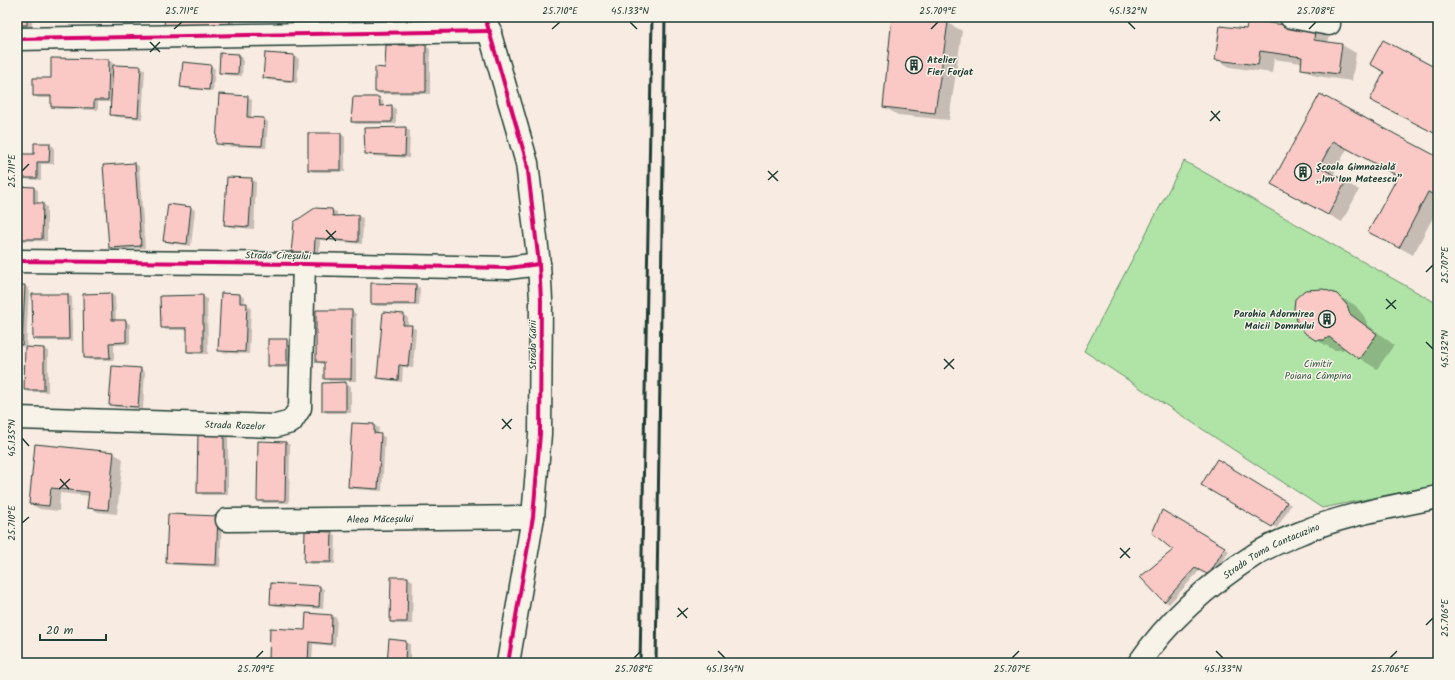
<svg xmlns="http://www.w3.org/2000/svg" width="1455" height="680" font-family="Kalam,sans-serif">
<rect width="100%" height="100%" fill="#f8ebe1"/>
<filter id="ink" filterUnits="userSpaceOnUse"><feTurbulence type="fractalNoise" baseFrequency=".025" numOctaves="2"/><feDisplacementMap in="SourceGraphic" scale="8" xChannelSelector="R" yChannelSelector="G"/><feConvolveMatrix kernelMatrix="1 2 1 2 8 2 1 2 1" color-interpolation-filters="sRGB"/></filter>
<g filter="url(#ink)">
<polygon fill="#b0e4a6" stroke="#68906d" points="1184,161 1438,304 1438,485 1322,508 1084,351"/>
<g fill="#0003">
<rect x="17" y="17" width="15" height="10"/>
<polygon points="67,17 100,17 100,19 72,20"/>
<polygon points="102,17 136,17 136,21 107,21"/>
<polygon points="166,17 234,17 234,29 170,28 165,25"/>
<polygon points="366,17 410,17 411,25"/>
<polygon points="893,17 948,23 962,31 949,120 898,115 884,107"/>
<polygon points="1315,30 1329,38 1328,43 1342,45 1356,53 1352,81 1316,76 1302,68 1302,63 1274,59 1272,73 1230,67 1216,59 1247,31"/>
<polygon points="426,46 430,49 430,94 380,94 376,92 386,69"/>
<polygon points="266,54 294,56 299,59 297,83 268,80 264,78"/>
<polygon points="239,55 243,58 242,76 224,75 220,73"/>
<polygon points="108,60 113,62 113,65 141,67 145,70 142,119 115,117 111,114 112,102 98,102 98,110 57,109 52,107 52,98 38,98 34,95 52,79"/>
<polygon points="211,66 215,69 213,91 186,89 181,86"/>
<polygon points="1320,95 1438,158 1438,208 1413,255 1384,239 1399,176 1347,149 1333,175 1359,190 1342,222 1287,192"/>
<polygon points="247,97 252,100 251,119 264,119 268,122 266,148 222,146 217,143"/>
<polygon points="379,98 383,101 384,107 391,106 396,109 396,124 356,124 352,122"/>
<polygon points="405,128 410,131 409,158 370,156 366,154"/>
<polygon points="341,134 345,137 345,172 313,172 309,169"/>
<polygon points="49,144 54,147 54,164 41,164 41,180 17,179 17,155 35,155"/>
<polygon points="135,164 139,166 145,248 114,250 110,248"/>
<polygon points="252,179 256,182 254,229 230,227 225,225"/>
<polygon points="17,187 34,188 38,190 38,204 43,204 47,207 47,241 17,241"/>
<polygon points="169,205 191,208 195,210 191,246 169,243 164,241"/>
<polygon points="332,210 337,212 337,217 358,216 363,218 362,244 320,240 319,258 297,256"/>
<polygon points="415,285 420,288 419,306 376,306 372,303"/>
<polygon points="17,286 25,286 29,289 26,348 44,349 48,351 48,392 29,392 25,389 26,347 17,346"/>
<polygon points="111,294 115,297 116,321 125,321 130,324 130,344 114,345 114,360 90,360 85,358"/>
<polygon points="222,294 240,295 245,298 244,304 251,307 249,354 224,353 219,350"/>
<polygon points="68,295 72,297 73,341 38,341 34,339"/>
<polygon points="1336,295 1355,305 1364,316 1368,325 1394,345 1377,369 1359,358 1345,348 1342,350 1334,350 1306,334"/>
<polygon points="203,296 207,299 208,354 193,354 188,352 188,330 166,330 162,327"/>
<polygon points="352,311 356,314 356,381 330,381 325,378 325,364 322,364 317,362"/>
<polygon points="384,313 404,315 408,318 408,326 416,329 413,368 403,367 402,382 383,380 378,378"/>
<polygon points="287,340 291,342 291,368 274,368 269,366"/>
<polygon points="141,369 145,372 143,409 115,407 110,404"/>
<polygon points="346,383 351,386 351,413 327,413 323,410 323,384"/>
<polygon points="353,424 374,425 379,428 378,435 385,437 382,491 354,489 350,487"/>
<polygon points="224,434 228,437 228,495 203,495 198,492"/>
<polygon points="286,443 290,445 289,503 262,503 258,500"/>
<polygon points="36,445 113,453 123,459 117,514 98,512 89,507 90,496 60,493 59,511 40,509 30,504"/>
<polygon points="17,450 19,451 18,490 17,490"/>
<polygon points="1217,461 1291,505 1277,528 1203,485"/>
<polygon points="1163,511 1229,551 1214,576 1200,570 1169,604 1164,601 1174,550"/>
<polygon points="222,520 220,567 172,565 167,562"/>
<polygon points="331,533 336,536 335,564 310,564 305,561"/>
<polygon points="392,578 408,578 413,581 412,624 395,624 391,622"/>
<polygon points="319,587 324,589 323,609 275,606 271,604"/>
<polygon points="307,614 332,616 337,618 335,646 313,644 312,663 274,662 270,659 306,631"/>
<polygon points="390,640 406,642 410,644 410,663 388,663"/>
</g>
<g fill="#fac9c6" stroke="#1f3d34">
<rect x="17" y="17" width="10" height="8"/>
<rect x="101" y="17" width="31" height="2"/>
<polygon points="165,17 230,17 230,27 164,25"/>
<polygon points="365,17 406,17 406,23 365,25"/>
<polygon points="892,17 903,17 948,22 935,113 883,107"/>
<polygon points="1248,20 1315,29 1314,40 1342,44 1338,74 1301,69 1302,57 1260,51 1258,65 1215,60 1220,26 1246,29"/>
<polygon points="1383,40 1438,69 1438,135 1370,100 1384,72 1370,64"/>
<polygon points="386,45 426,45 426,92 375,92 375,67 385,68"/>
<polygon points="220,53 239,54 238,74 219,73"/>
<polygon points="265,53 294,55 293,81 263,78"/>
<polygon points="51,58 109,59 108,100 94,100 94,108 51,107 51,96 33,96 33,78 51,78"/>
<polygon points="183,62 211,65 209,90 180,87"/>
<polygon points="113,65 141,66 138,117 110,115"/>
<polygon points="219,94 248,96 247,117 264,118 262,146 216,144"/>
<polygon points="1320,94 1438,157 1438,197 1428,192 1399,248 1368,232 1398,176 1333,141 1319,167 1346,181 1328,215 1271,184"/>
<polygon points="353,97 379,97 380,106 392,105 392,122 351,122"/>
<polygon points="406,127 405,156 365,154 364,128"/>
<rect x="308" y="133" width="33" height="37"/>
<polygon points="34,143 50,143 49,162 37,162 37,178 17,178 17,154 34,154"/>
<polygon points="135,163 141,246 109,248 103,165"/>
<polygon points="227,177 252,178 249,227 224,225"/>
<polygon points="17,186 34,187 34,203 43,203 42,239 17,239"/>
<polygon points="168,204 191,207 187,244 163,241"/>
<polygon points="315,208 332,209 333,216 358,215 358,242 315,238 314,256 291,254 294,222"/>
<polygon points="371,283 416,284 415,304 371,304"/>
<polygon points="17,285 25,285 22,345 17,344"/>
<polygon points="1323,289 1337,294 1347,305 1350,314 1377,334 1359,359 1329,337 1324,340 1315,340 1306,334 1298,325 1294,309 1295,299 1305,290"/>
<polygon points="111,293 112,320 126,320 126,342 109,343 110,358 84,358 83,294"/>
<polygon points="221,293 240,294 240,303 247,303 245,352 218,351"/>
<polygon points="32,294 68,294 69,339 33,339"/>
<polygon points="203,295 203,352 187,352 187,328 161,328 160,296"/>
<polygon points="316,310 352,310 351,379 324,379 324,362 316,362"/>
<polygon points="383,312 404,314 403,325 412,325 408,366 399,365 398,380 377,378"/>
<rect x="268" y="339" width="19" height="27"/>
<polygon points="25,347 44,348 44,390 24,390"/>
<polygon points="112,366 141,368 138,407 109,405"/>
<polygon points="346,382 346,411 322,411 322,383"/>
<polygon points="352,423 374,424 374,433 381,434 378,489 348,487"/>
<polygon points="198,433 224,433 224,493 197,493"/>
<polygon points="258,441 286,442 285,501 257,501"/>
<polygon points="35,444 114,452 108,510 87,508 89,492 51,488 49,506 29,504"/>
<polygon points="1217,459 1287,502 1272,527 1201,485"/>
<polygon points="1162,510 1225,547 1209,575 1195,568 1164,602 1140,577 1173,550 1152,533"/>
<polygon points="168,514 218,516 216,565 166,563"/>
<polygon points="305,531 332,532 331,562 304,562"/>
<polygon points="391,577 408,577 407,622 390,622"/>
<polygon points="271,583 320,586 319,607 270,604"/>
<polygon points="306,613 332,615 331,644 309,642 308,662 269,660 270,628 305,630"/>
<polygon points="389,639 406,641 405,662 411,663 387,663"/>
</g>
<g fill="none" stroke-linecap="round" stroke-linejoin="round">
<g stroke="#1f3d34" stroke-width="25">
<g id="minor">
<polyline points="485,17 527,163 539,264 541,300 540,434 533,517 508,663"/>
<polyline points="1291,17 1329,24"/>
<polyline points="17,39 490,31"/>
<polyline points="17,261 304,264 508,268 539,264"/>
<path id="s1" d="M17,418L276,426L291,422L300,408L304,264"/>
<path id="s2" d="M227,520L533,517"/>
<path id="s3" d="M1139,663C1169,619 1212,582 1256,554C1270,545 1288,538 1303,532C1345,514 1393,507 1438,497"/>
</g>
</g>
<use href="#minor" stroke="#f7f3e8" stroke-width="22"/>
<g stroke="#1f3d34" stroke-width="3">
<polyline points="640,663 652,17"/>
<polyline points="656,663 665,17"/>
</g>
<g stroke="#f7f3e8" stroke-width="6">
<g id="cycleway">
<polyline points="485,17 527,163 539,264 541,300 540,434 533,517 508,663"/>
<polyline points="17,39 490,31"/>
<polyline points="17,261 304,264 508,268 539,264"/>
</g>
</g>
<use href="#cycleway" stroke="#d6006c" stroke-width="4"/>
</g>
</g>
<path fill="none" stroke="#1f3d34" stroke-width="1.5" d="M630,22L637,29M1128,22L1135,29M174,29L182,22M552,29L560,22M931,29L938,22M1309,29L1316,22M150,42L160,52M150,52L160,42M1211,111L1220,121M1210,121L1220,111M22,171L29,164M768,171L778,181M768,180L778,171M326,230L336,241M326,240L336,231M1426,272L1433,265M1386,299L1396,309M1386,309L1396,300M1426,342L1433,349M944,359L954,369M944,369L954,359M502,419L511,429M502,429L512,419M22,438L29,446M60,479L69,489M59,489L70,479M22,523L29,517M1120,548L1130,558M1120,558L1130,548M678,608L687,618M677,617L688,608M1426,625L1433,618M718,651L725,658M1216,651L1223,658M256,658L263,651M634,658L641,651M1012,658L1019,651M1390,658L1397,651"/>
<defs>
<g id="building-ring" transform="scale(0.9)"><circle r="9.5" fill="#f7f3e8" stroke="#1f3d34" stroke-width="1.5"/><path d="M-4-6H4V6H1V3H-1V6H-4ZM-2.5-4.3h1.7v1.8h-1.7ZM.8-4.3h1.7v1.8H.8ZM-2.5-1h1.7V.8h-1.7ZM.8-1h1.7V.8H.8Z" fill="#1f3d34"/></g>
</defs>
<g fill-rule="evenodd">
<use href="#building-ring" x="914" y="65"/>
<use href="#building-ring" x="1303" y="172"/>
<use href="#building-ring" x="1327" y="319"/>
</g>
<g text-anchor="middle" stroke-width="3" stroke-linejoin="round" paint-order="stroke">
<g font-size="10" font-weight="bold" fill="#1f3d34" stroke="#f7f3e8" text-anchor="start">
<text x="927" y="63">Atelier<tspan x="927" dy="12">Fier Forjat</tspan></text>
<text x="1316" y="170">Şcoala Gimnazială<tspan x="1316" dy="12">„Inv Ion Mateescu”</tspan></text>
<text x="1314" y="317" text-anchor="end">Parohia Adormirea<tspan x="1314" dy="12">Maicii Domnului</tspan></text>
</g>
<g font-size="10" fill="#1f3d34" stroke="#f7f3e8">
<text transform="translate(278 255) rotate(1)" y="4">Strada Cireșului</text>
<text transform="translate(532 345) rotate(-90)" y="4">Strada Gării</text>
<text dy="4" stroke="none"><textPath href="#s1" startOffset="218">Strada Rozelor</textPath></text>
<text dy="4" stroke="none"><textPath href="#s2" startOffset="153">Aleea Măceșului</textPath></text>
<text dy="4" stroke="none"><textPath href="#s3" startOffset="176">Strada Toma Cantacuzino</textPath></text>
</g>
<g font-size="10" fill="#3c5e4b" stroke="#f7f3e8">
<text x="1318" y="367">Cimitir<tspan x="1318" dy="12">Poiana Câmpina</tspan></text>
</g>
</g>
<rect width="1455" height="680" fill="none" stroke="#f7f3e8" stroke-width="44"/>
<path d="M40 634v6h66v-6" fill="none" stroke="#1f3d34" stroke-width="2"/>
<text x="46" y="634" font-size="12" fill="#1f3d34" stroke="#f7f3e8" stroke-width="3" paint-order="stroke">20 m</text>
<rect x="22" y="22" width="1411" height="636" fill="none" stroke="#1f3d34" stroke-width="1.5"/>
<g font-size="10" text-anchor="middle" fill="#1f3d34">
<text x="182" y="14">25.711°E</text>
<text x="560" y="14">25.710°E</text>
<text x="630" y="14">45.133°N</text>
<text x="938" y="14">25.709°E</text>
<text x="1128" y="14">45.132°N</text>
<text x="1316" y="14">25.708°E</text>
<text transform="translate(11 171) rotate(-90)" y="4">25.711°E</text>
<text transform="translate(1444 265) rotate(-90)" y="4">25.707°E</text>
<text transform="translate(1444 349) rotate(-90)" y="4">45.132°N</text>
<text transform="translate(11 438) rotate(-90)" y="4">45.135°N</text>
<text transform="translate(11 523) rotate(-90)" y="4">25.710°E</text>
<text transform="translate(1444 618) rotate(-90)" y="4">25.706°E</text>
<text x="256" y="672">25.709°E</text>
<text x="634" y="672">25.708°E</text>
<text x="725" y="672">45.134°N</text>
<text x="1012" y="672">25.707°E</text>
<text x="1223" y="672">45.133°N</text>
<text x="1390" y="672">25.706°E</text>
</g>
</svg>
